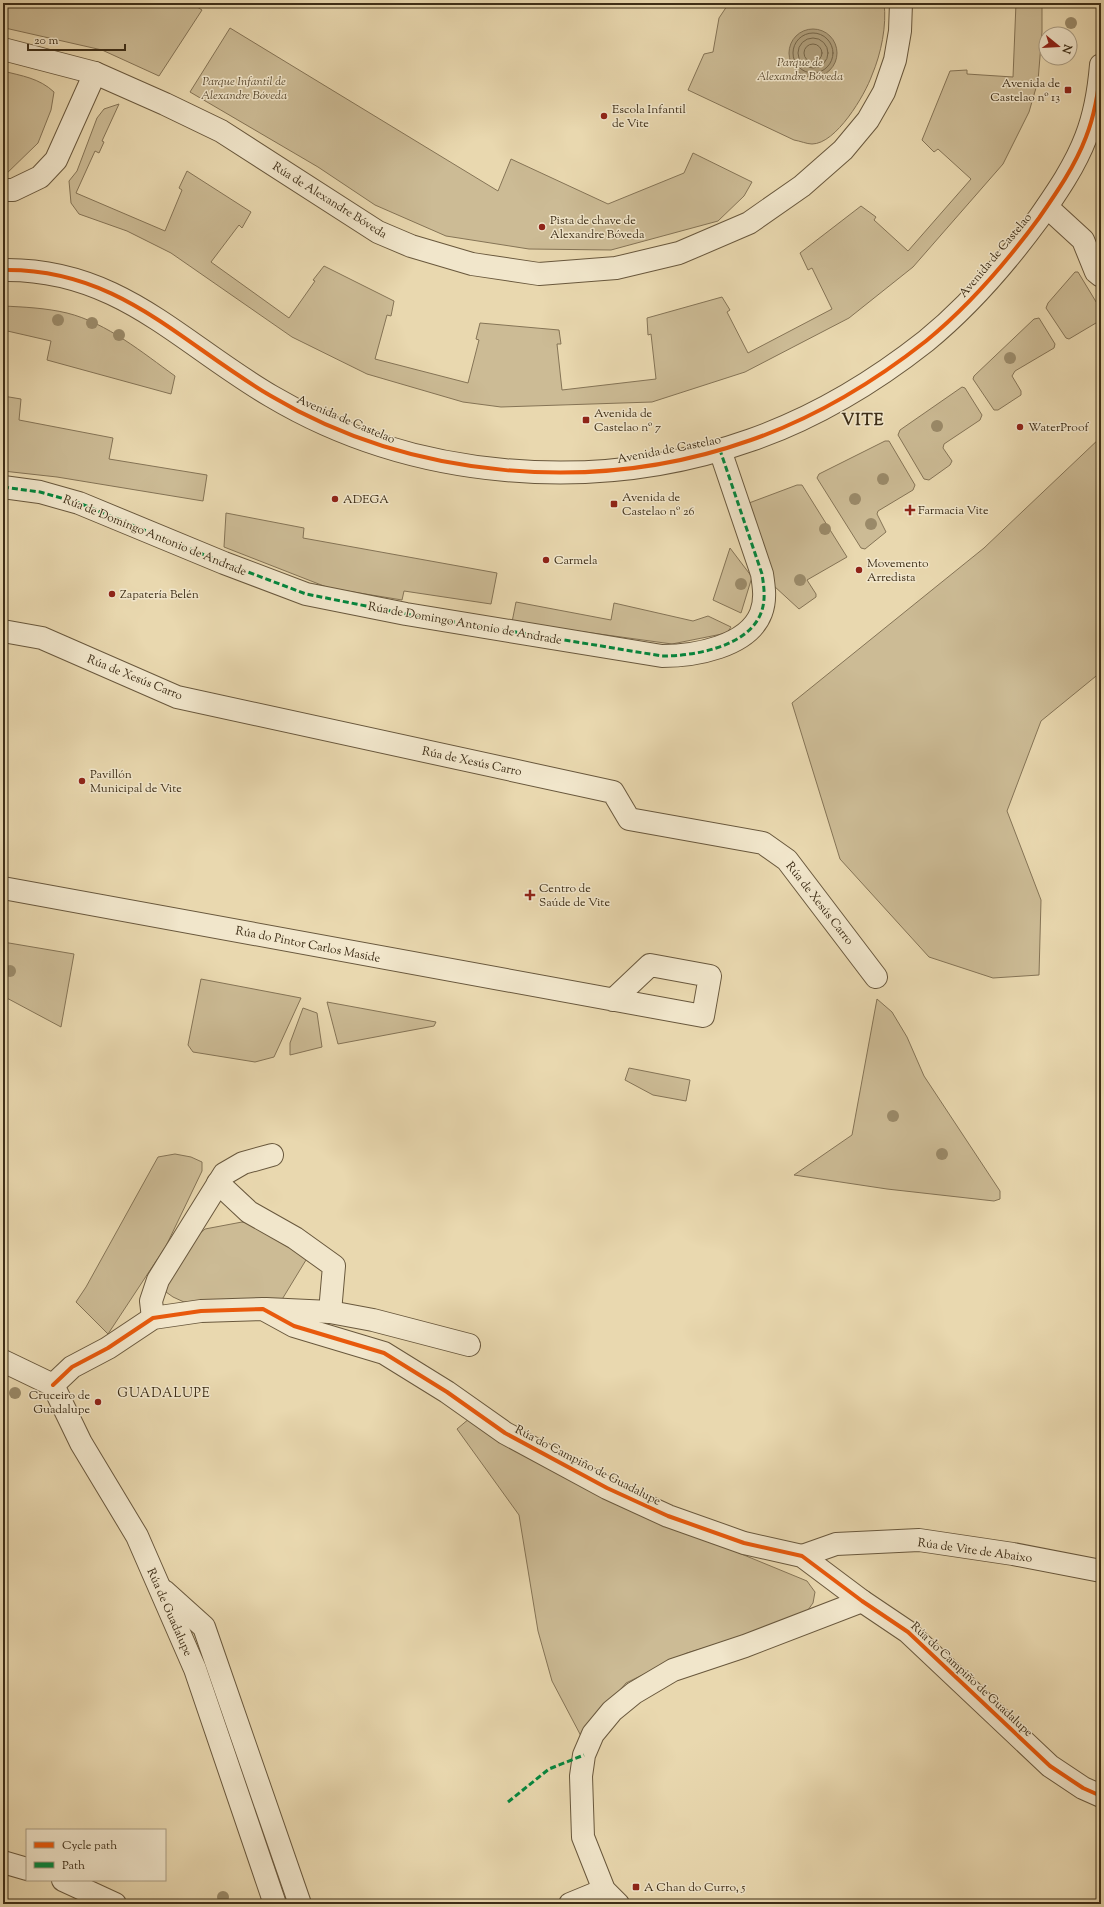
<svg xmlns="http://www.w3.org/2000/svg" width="1104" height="1907" font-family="'Sorts Mill Goudy',serif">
<rect width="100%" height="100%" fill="#e9d8af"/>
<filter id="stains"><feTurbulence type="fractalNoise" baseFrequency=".005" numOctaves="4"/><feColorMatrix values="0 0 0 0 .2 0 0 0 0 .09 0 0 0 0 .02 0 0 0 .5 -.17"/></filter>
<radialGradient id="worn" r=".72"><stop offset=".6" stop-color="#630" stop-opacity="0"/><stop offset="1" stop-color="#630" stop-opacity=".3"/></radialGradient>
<g fill="#ccbb95" stroke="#857456">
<polygon points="3,3 191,3 202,10 159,76 102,50 5,28 3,27"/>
<path d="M729,3H884C887,25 881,54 872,75C865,95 836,144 812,144C807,144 800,141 794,140L688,90L704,54L713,52L719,18Z"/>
<polygon points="1016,3 1042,3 1042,32 1038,81 1029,112 1003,164 913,267 849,318 745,372 652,402 501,407 463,402 367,374 292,337 171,253 127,231 79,214 71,203 69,181 77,171 97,118 104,109 119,104 102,141 104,142 99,153 95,151 76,193 165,231 182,190 179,188 187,171 251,212 242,228 239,225 211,262 289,318 315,281 313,280 324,266 394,301 391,316 387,315 375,359 468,383 479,340 476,339 480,323 559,330 561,344 557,344 562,390 656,379 651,334 648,335 647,318 722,297 730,310 727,312 748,353 832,309 812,268 808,270 800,253 861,206 876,217 874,220 908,251 971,179 938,149 934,152 922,140 950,71 967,70 967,74 1013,77"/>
<polygon points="230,28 498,191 511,159 608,204 684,173 693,153 752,182 744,196 718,221 611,250 529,249 446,236 375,205 318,167 190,92"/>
<path d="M3,71C22,76 39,78 54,92L51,110L38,143L3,177L6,132L3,131L7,78L3,77Z"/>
<polygon points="1075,272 1078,272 1101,310 1101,320 1069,339 1066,338 1046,308 1048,303"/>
<path d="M3,306C24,307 46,308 67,313C107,323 143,353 175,376L171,394L47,360L51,341L3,330Z"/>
<polygon points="1039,318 1055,344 1054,348 1015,371 1012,376 1021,391 1021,395 998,410 994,410 973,379 974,376 1034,319"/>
<polygon points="962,387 965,388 982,415 980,420 944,444 943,448 952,461 950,465 929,480 924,479 898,435 900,430"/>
<polygon points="3,396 21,399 19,420 113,438 109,459 207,475 203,501 57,477 3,471"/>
<polygon points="1101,437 1101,672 1041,721 1007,811 1041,900 1039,975 993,978 929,957 840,859 792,703 984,548"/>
<polygon points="885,441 889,441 915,485 913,490 878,511 877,514 886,532 865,549 861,548 817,478 819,474"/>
<polygon points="797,485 802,485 847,557 807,580 816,594 816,597 799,609 774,586 749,503"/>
<polygon points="226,513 304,528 303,538 497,573 491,604 404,591 402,600 329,588 224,547"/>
<polygon points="730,548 752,577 741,613 713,600"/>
<polygon points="516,602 611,620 614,603 693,621 708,616 731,627 727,633 672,644 512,622"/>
<polygon points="3,942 74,954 61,1027 3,996"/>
<polygon points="201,979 301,998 274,1057 255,1062 193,1052 188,1045"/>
<polygon points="877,999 892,1012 907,1037 924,1076 1000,1191 1000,1199 994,1201 887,1189 794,1175 852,1135"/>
<polygon points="327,1002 436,1022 434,1026 338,1044"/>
<polygon points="303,1008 317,1013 322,1047 290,1055 290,1043"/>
<polygon points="629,1068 690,1080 686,1101 653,1095 625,1080"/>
<polygon points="175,1154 191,1157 202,1162 202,1171 166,1246 108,1334 76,1302 86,1287 158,1157"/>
<polygon points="242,1222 253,1224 304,1251 306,1260 278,1306 184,1302 173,1297 166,1292 166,1278 191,1241 205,1229"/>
<polygon points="470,1418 627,1507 807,1581 815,1592 813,1603 805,1614 750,1634 687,1653 626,1683 581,1736 552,1681 538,1631 519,1515 457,1429"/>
</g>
<circle fill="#af9e7b" stroke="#827153" cx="813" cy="53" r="24"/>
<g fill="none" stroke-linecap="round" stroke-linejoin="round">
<g stroke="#766649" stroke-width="1">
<circle cx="813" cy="53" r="20"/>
<circle cx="813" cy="53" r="15"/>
<circle cx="813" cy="53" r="9"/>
</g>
<g stroke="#69583d" stroke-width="24">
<g id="minor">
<polyline points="3,49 95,73 165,104 221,131 378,232 411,246 472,264 539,274 616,268 679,253 749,223 802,186 843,150 868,120 884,92 895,60 900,31 901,3"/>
<polyline points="3,190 13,190 40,177 56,160 95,73"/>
<polyline points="1047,207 1083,240 1096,272 1101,276"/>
<path d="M3,270C118,268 179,342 271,396C412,480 596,495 751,440C814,418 874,382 926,341C970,305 1006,263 1039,218C1057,192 1075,166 1086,137C1095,114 1099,89 1101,65"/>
<path d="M3,487L40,492L79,503L224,563L306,594L406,614L662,656C694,656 748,647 761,613C766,600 764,587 762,574L720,450"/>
<polyline points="3,631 42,638 177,697 613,792 629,819 763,843 787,860 876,977"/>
<path d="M3,888C236,931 469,975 703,1016L710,976L650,965L613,1000"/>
<polyline points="218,1183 249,1212 295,1238 334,1266 330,1312"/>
<polyline points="266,1309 330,1312 373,1320 469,1345"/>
<polyline points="153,1318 151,1301 158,1280 224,1174 243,1163 272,1155"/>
<polyline points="3,1361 53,1385 81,1443 137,1536 195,1669 275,1904"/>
<polyline points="53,1385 72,1367 108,1348 153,1318 201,1311 263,1309 294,1326 384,1353 447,1392 505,1433 607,1488 668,1516 744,1543 802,1556 862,1601 908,1632 1050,1766 1083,1788 1101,1796"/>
<polyline points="802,1556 836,1544 919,1540 1013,1554 1101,1571"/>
<polyline points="164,1591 204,1627 300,1904"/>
<polyline points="3,1862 27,1869"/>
<polyline points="63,1880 115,1904"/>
<polyline points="570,1904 604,1890"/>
<polyline points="618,1904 604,1890 583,1837 581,1776 584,1755 593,1734 612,1711 634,1693 673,1670 745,1646 862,1601"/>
</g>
</g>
<use href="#minor" stroke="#f1e6cb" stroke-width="22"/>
<g stroke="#00873e" stroke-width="3" stroke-dasharray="6 3" stroke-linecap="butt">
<path d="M3,487L40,492L79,503L224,563L306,594L406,614L662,656C694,656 748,647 761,613C766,600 764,587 762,574L720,450"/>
<polyline points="508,1802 549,1769 584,1755"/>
</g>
<g stroke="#f1e6cb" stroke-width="6">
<g id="cycleway">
<path d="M3,270C118,268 179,342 271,396C412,480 596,495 751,440C814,418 874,382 926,341C970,305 1006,263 1039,218C1057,192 1075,166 1086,137C1095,114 1099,89 1101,65"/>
<polyline points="53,1385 72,1367 108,1348 153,1318 201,1311 263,1309 294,1326 384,1353 447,1392 505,1433 607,1488 668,1516 744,1543 802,1556 862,1601 908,1632 1050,1766 1083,1788 1101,1796"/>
</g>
</g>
<use href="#cycleway" stroke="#e8590c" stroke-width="4"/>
</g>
<g fill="#9a8a69">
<circle cx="1071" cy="23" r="6"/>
<circle cx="58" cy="320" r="6"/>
<circle cx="92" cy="323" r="6"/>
<circle cx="119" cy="335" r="6"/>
<circle cx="1010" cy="358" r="6"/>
<circle cx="937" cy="426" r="6"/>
<circle cx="883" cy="479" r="6"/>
<circle cx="855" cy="499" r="6"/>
<circle cx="871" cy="524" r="6"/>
<circle cx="825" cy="529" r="6"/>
<circle cx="800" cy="580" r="6"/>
<circle cx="741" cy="584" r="6"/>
<circle cx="10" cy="971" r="6"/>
<circle cx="893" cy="1116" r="6"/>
<circle cx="942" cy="1154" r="6"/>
<circle cx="15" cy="1393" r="6"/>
<circle cx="223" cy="1897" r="6"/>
</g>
<g fill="#8f2418" stroke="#f1e6cb" stroke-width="1.5">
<rect x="1064" y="86" width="8" height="8" rx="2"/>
<circle cx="604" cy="116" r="4"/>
<circle cx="542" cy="227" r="4"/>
<rect x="582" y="416" width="8" height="8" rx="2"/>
<circle cx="1020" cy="427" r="4"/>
<circle cx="335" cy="499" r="4"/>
<rect x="610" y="500" width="8" height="8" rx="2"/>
<path d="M908 504h4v4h4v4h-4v4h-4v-4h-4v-4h4z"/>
<circle cx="546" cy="560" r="4"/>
<circle cx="859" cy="570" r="4"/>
<circle cx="112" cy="594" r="4"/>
<circle cx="82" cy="781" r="4"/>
<path d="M528 889h4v4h4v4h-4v4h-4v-4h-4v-4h4z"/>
<circle cx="98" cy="1402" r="4"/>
<rect x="632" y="1883" width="8" height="8" rx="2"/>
</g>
<g text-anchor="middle" stroke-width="3" stroke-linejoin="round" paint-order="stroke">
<g font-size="12" font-style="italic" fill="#5a4a30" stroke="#f1e6cb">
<text x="800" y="66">Parque de<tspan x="800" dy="14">Alexandre Bóveda</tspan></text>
<text x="244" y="85">Parque Infantil de<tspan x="244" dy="14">Alexandre Bóveda</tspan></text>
</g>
<g font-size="12" fill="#3e2e17" stroke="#f1e6cb" text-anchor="start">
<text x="1060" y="87" text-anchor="end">Avenida de<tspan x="1060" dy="14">Castelao nº 13</tspan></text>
<text x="612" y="113">Escola Infantil<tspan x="612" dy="14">de Vite</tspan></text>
<text x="550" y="224">Pista de chave de<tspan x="550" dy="14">Alexandre Bóveda</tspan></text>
<text x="594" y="417">Avenida de<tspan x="594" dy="14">Castelao nº 7</tspan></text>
<text x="1028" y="431">WaterProof</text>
<text x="622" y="501">Avenida de<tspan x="622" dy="14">Castelao nº 26</tspan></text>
<text x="343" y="503">ADEGA</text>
<text x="918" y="514">Farmacia Vite</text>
<text x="554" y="564">Carmela</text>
<text x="867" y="567">Movemento<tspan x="867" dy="14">Arredista</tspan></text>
<text x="120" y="598">Zapatería Belén</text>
<text x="90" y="778">Pavillón<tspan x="90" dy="14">Municipal de Vite</tspan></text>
<text x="539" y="892">Centro de<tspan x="539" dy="14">Saúde de Vite</tspan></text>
<text x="90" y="1399" text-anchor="end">Cruceiro de<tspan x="90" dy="14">Guadalupe</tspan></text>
<text x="644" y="1891">A Chan do Curro, 5</text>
</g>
<g font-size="12" fill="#3e2e17" stroke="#f1e6cb">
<text transform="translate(330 200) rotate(32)" y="4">Rúa de Alexandre Bóveda</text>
<text transform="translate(995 255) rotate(-50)" y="4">Avenida de Castelao</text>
<text transform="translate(346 419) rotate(23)" y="4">Avenida de Castelao</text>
<text transform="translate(669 449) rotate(-11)" y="4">Avenida de Castelao</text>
<text transform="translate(155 535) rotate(22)" y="4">Rúa de Domingo Antonio de Andrade</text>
<text transform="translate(465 623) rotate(10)" y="4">Rúa de Domingo Antonio de Andrade</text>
<text transform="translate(135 677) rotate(22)" y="4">Rúa de Xesús Carro</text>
<text transform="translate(472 761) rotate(12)" y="4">Rúa de Xesús Carro</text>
<text transform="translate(820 903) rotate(52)" y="4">Rúa de Xesús Carro</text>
<text transform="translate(308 944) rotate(11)" y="4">Rúa do Pintor Carlos Maside</text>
<text transform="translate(588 1465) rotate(27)" y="4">Rúa do Campiño de Guadalupe</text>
<text transform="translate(975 1550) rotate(8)" y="4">Rúa de Vite de Abaixo</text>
<text transform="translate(170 1612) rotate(66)" y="4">Rúa de Guadalupe</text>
<text transform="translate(972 1679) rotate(43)" y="4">Rúa do Campiño de Guadalupe</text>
</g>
<g font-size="13" letter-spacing="1" fill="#3e2e17" stroke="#f1e6cb">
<text x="164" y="1397">GUADALUPE</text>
</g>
<g font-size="16" font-weight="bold" letter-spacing="1" fill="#3e2e17" stroke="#f1e6cb">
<text x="863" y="425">VITE</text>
</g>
</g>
<rect width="1104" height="1907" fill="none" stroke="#e9d8af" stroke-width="16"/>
<rect x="4" y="4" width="1096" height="1899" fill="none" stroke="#3e2e17" stroke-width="2"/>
<rect x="8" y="8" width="1088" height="1891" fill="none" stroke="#3e2e17"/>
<rect x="26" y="1829" width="140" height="52" fill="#f1e6cb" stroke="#a99c83"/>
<rect x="34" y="1842" width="20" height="6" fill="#e8590c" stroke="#a99c83"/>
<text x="62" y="1849" font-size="12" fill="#3e2e17">Cycle path</text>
<rect x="34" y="1862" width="20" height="6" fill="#00873e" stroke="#a99c83"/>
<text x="62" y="1869" font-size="12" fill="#3e2e17">Path</text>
<g transform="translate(1058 46) rotate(108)"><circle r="19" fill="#f1e6cb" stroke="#a99c83"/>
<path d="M0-3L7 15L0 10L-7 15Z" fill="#8f2418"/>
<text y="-6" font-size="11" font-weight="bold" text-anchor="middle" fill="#3e2e17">N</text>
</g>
<path d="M28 44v6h97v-6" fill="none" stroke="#3e2e17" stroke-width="2"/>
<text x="34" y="44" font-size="12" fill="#3e2e17" stroke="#f1e6cb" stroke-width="3" paint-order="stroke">20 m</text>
<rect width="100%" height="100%" filter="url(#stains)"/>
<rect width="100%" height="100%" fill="url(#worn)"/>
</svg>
